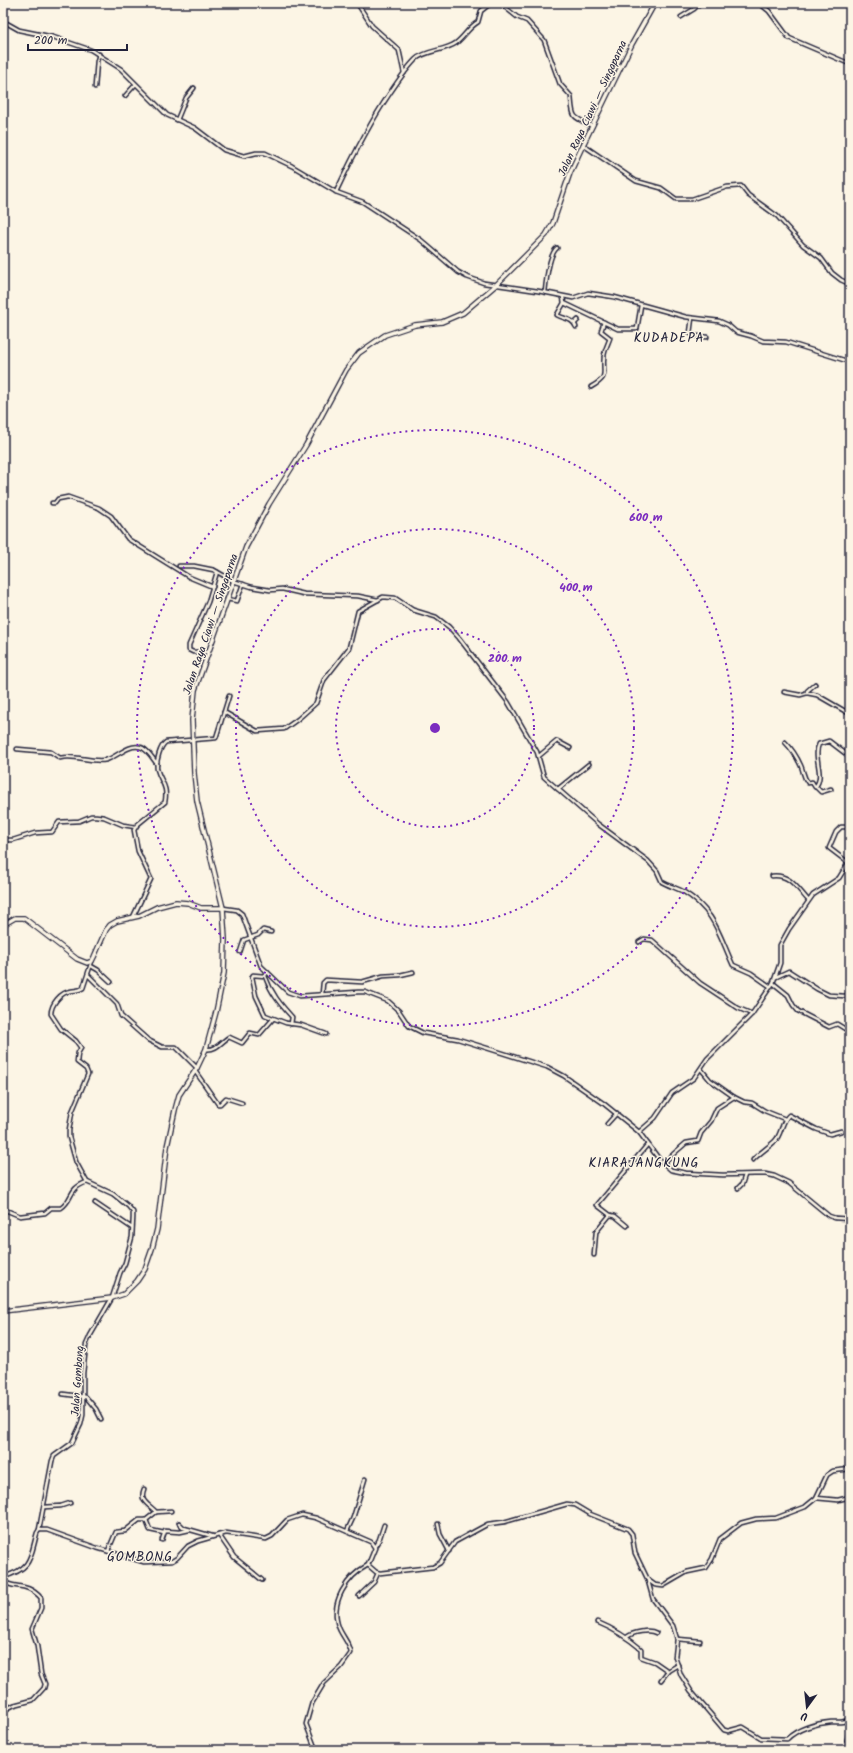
<svg xmlns="http://www.w3.org/2000/svg" width="853" height="1753" font-family="Kalam,sans-serif">
<rect width="100%" height="100%" fill="#fcf5e5"/>
<filter id="ink" filterUnits="userSpaceOnUse"><feTurbulence type="fractalNoise" baseFrequency=".025" numOctaves="2"/><feDisplacementMap in="SourceGraphic" scale="8" xChannelSelector="R" yChannelSelector="G"/><feConvolveMatrix kernelMatrix="1 2 1 2 8 2 1 2 1" color-interpolation-filters="sRGB"/></filter>
<g filter="url(#ink)">
<g fill="none" stroke-linecap="round" stroke-linejoin="round">
<g stroke="#22223b" stroke-width="5.5">
<g id="minor">
<polyline points="357,3 372,26 399,50 404,73"/>
<path d="M500,3L517,17L527,21L544,40L560,84L571,96C573,118 571,116 592,126"/>
<polyline points="759,3 769,11 789,38 850,64"/>
<polyline points="681,17 694,9 700,3"/>
<polyline points="3,21 19,30 53,37 91,50 121,69 167,115 195,128 224,150 244,156 256,153 265,153 292,166 336,192 363,202 421,240 458,272 467,277 484,283 538,291 573,298 588,293 614,297 686,317 719,321 728,325 736,332 751,336 763,341 786,342 850,362"/>
<polyline points="95,87 97,61 99,54"/>
<polyline points="125,96 135,85"/>
<polyline points="177,120 186,98 194,88"/>
<polyline points="583,145 636,181 661,188 676,199 692,199 727,187 741,186 748,195 777,216 803,245 821,258 832,273 841,280 850,284"/>
<path d="M336,192C352,158 369,124 390,93C398,81 406,69 416,59C426,50 445,51 456,43C464,37 469,27 478,22L481,11L491,3"/>
<path d="M545,292C546,282 549,254 557,248"/>
<polyline points="563,297 564,303 618,329 637,329 641,305"/>
<path d="M564,303L557,315C563,319 573,318 576,327"/>
<polyline points="692,318 690,333 694,336 707,337"/>
<polyline points="575,323 578,320"/>
<path d="M591,387C610,376 602,374 604,357C604,351 608,344 610,338L601,331L604,322"/>
<polyline points="52,503 55,503 58,499 68,497 99,508 111,516 128,539 189,577 213,587"/>
<polyline points="179,566 194,566 214,570 233,581 252,587 270,590 282,589 304,594 358,596 378,600"/>
<polyline points="227,599 237,601 243,584"/>
<polyline points="208,652 193,652 189,650 189,645 208,602 217,572"/>
<polyline points="815,684 807,691 807,693 817,695 850,714"/>
<polyline points="784,692 800,695 807,693"/>
<path d="M224,712L257,731L284,729L298,719L316,703L324,680L349,648L358,611L383,597L395,598L413,610L436,617L449,627L459,638L508,702L537,752L544,777L598,824L648,861L657,871L662,882C669,886 677,888 684,892C715,911 719,935 733,965L751,973L771,987"/>
<path d="M785,742C792,749 797,757 801,766C804,773 803,777 808,783L812,782L815,787C826,776 812,757 819,744L829,741L846,754L850,753"/>
<path d="M17,749L51,752L60,758C76,754 90,763 106,760C117,757 128,744 140,747C147,748 153,759 157,764"/>
<polyline points="539,756 557,741 570,748"/>
<polyline points="816,787 821,792 831,789"/>
<polyline points="558,789 589,764"/>
<polyline points="850,827 841,827 836,832 829,848 850,864"/>
<polyline points="3,840 13,840 35,833 52,832 59,822 79,821 91,816 96,816 104,817 123,825 136,827"/>
<path d="M772,876C790,874 797,888 808,900"/>
<polyline points="223,908 237,910 242,914 261,966 288,992 300,996 358,992 365,992 388,1001 399,1011 409,1026 423,1033 458,1039 547,1067 564,1076 603,1103 639,1132 655,1118 672,1093 694,1078 707,1059 752,1014 773,983 780,963 780,945 789,929 813,895 839,878 850,860"/>
<path d="M133,917L151,879L138,851L134,830L137,825L165,802C168,785 161,783 157,769C156,761 160,746 166,742L216,738L229,696"/>
<polyline points="639,942 644,939 652,940 700,983 738,1008 752,1014"/>
<polyline points="240,952 244,940 258,935 263,930 271,932"/>
<polyline points="91,966 98,970 111,982"/>
<path d="M267,972L265,976C271,993 280,1004 292,1017L291,1024"/>
<polyline points="88,975 117,1004 121,1016 148,1040 162,1047 176,1047 197,1068"/>
<polyline points="265,976 253,975 252,977 256,996 265,1015 286,1023 301,1025 326,1034"/>
<polyline points="776,977 789,971 817,989 829,995 845,996 850,993"/>
<polyline points="773,983 788,995 793,1005 798,1011 829,1027 837,1024 850,1032"/>
<polyline points="322,994 323,983 326,980 362,982 383,976 400,975 413,972"/>
<path d="M206,1049C216,1051 222,1041 229,1037L242,1043L250,1033L259,1035L273,1019"/>
<polyline points="195,1071 218,1104 220,1104 226,1098 242,1103"/>
<polyline points="734,1097 744,1102 752,1103 765,1111 785,1119"/>
<polyline points="607,1124 617,1113"/>
<polyline points="639,1132 659,1159 671,1170 686,1173 723,1175 765,1174 774,1176 789,1183 829,1216 835,1218 850,1219"/>
<path d="M753,1160C757,1155 770,1146 775,1141C782,1134 781,1122 789,1115L816,1129L830,1134L841,1131"/>
<polyline points="663,1163 686,1143 698,1141 701,1133 711,1121 717,1108 734,1097 710,1080 701,1069"/>
<polyline points="738,1188 742,1184 745,1175"/>
<polyline points="95,1203 132,1228"/>
<path d="M3,1209L20,1216L45,1213L51,1208H61C74,1199 67,1189 87,1182"/>
<polyline points="610,1215 615,1216 627,1226"/>
<polyline points="594,1255 596,1232 610,1215 597,1205 648,1144"/>
<polyline points="63,1394 86,1397 96,1409 101,1419"/>
<path d="M144,1489C139,1502 149,1504 156,1512"/>
<polyline points="816,1498 838,1500 850,1497"/>
<polyline points="44,1507 61,1506 70,1503"/>
<polyline points="146,1520 150,1530 164,1533"/>
<polyline points="179,1523 184,1528 212,1536"/>
<polyline points="438,1524 440,1534 449,1551"/>
<path d="M39,1530L52,1461L54,1456L72,1443L81,1424L83,1415V1373L86,1345L90,1336L112,1298L120,1273L125,1263L132,1237L133,1218V1212L128,1206L113,1194L87,1182L76,1162L69,1137V1130L72,1112L88,1074L86,1069L77,1062L78,1053L81,1048L76,1041L61,1029L51,1014C51,1004 61,992 71,991C76,990 79,991 83,988L92,961"/>
<polyline points="347,1531 353,1518 365,1479"/>
<polyline points="219,1535 234,1557 262,1580"/>
<polyline points="162,1540 165,1531 180,1532 189,1530"/>
<polyline points="375,1546 379,1540 384,1525"/>
<polyline points="108,1551 116,1532 125,1531 139,1520 146,1520 156,1512 171,1511"/>
<path d="M3,1577C32,1569 30,1558 37,1533L39,1530H47L97,1548L144,1562L172,1561L177,1558L188,1546L198,1541L226,1533L266,1539L272,1536L287,1520L302,1515L316,1518L371,1542L375,1548L368,1565L376,1572L380,1573L433,1567L440,1563L455,1542L488,1524L504,1522L567,1504L575,1505L590,1514L628,1529L632,1534L635,1553L648,1580L655,1585L663,1586L687,1572L706,1568L712,1559L720,1539L741,1523L756,1519L776,1518L805,1507L816,1498L827,1475L833,1471L850,1469"/>
<path d="M3,1581C14,1590 26,1581 41,1598V1608L32,1629L37,1646L41,1674L45,1684L44,1688L33,1700L14,1705L3,1711"/>
<path d="M648,1581L653,1599L673,1626L677,1639L675,1657L681,1675L691,1691L724,1730L728,1731L743,1727L761,1738L787,1739C797,1729 816,1723 831,1722C839,1722 843,1723 850,1719"/>
<polyline points="359,1596 374,1582 378,1573"/>
<path d="M597,1622C614,1629 627,1637 641,1649V1657L655,1662L668,1671"/>
<path d="M627,1637C633,1632 649,1629 656,1633"/>
<polyline points="677,1639 700,1641"/>
<polyline points="661,1680 668,1671 678,1665"/>
<polyline points="847,1740 850,1727"/>
<path d="M316,1750L306,1724L312,1703L324,1683L341,1667L351,1653C350,1644 342,1636 339,1628C329,1603 347,1576 368,1565"/>
</g>
</g>
<g stroke="#22223b" stroke-width="6">
<g id="secondary">
<polyline points="3,925 15,918 24,918 77,959 87,963 92,961 94,957 106,930 110,925 117,921 139,916 157,907 176,902 188,903 201,908 223,908"/>
<polyline points="3,1311 112,1298 124,1294 137,1281 145,1269 152,1249 157,1229 167,1147 175,1110 179,1095 197,1068 206,1049 216,1012 224,973 225,939 223,908 197,801 194,773 192,720 195,690 246,547 269,504 306,445 346,370 359,353 385,335 415,325 442,322 463,313 496,285 546,235 553,223 570,173 583,145 632,44 655,3"/>
</g>
</g>
<use href="#minor" stroke="#fcf5e5" stroke-width="2.5"/>
<use href="#secondary" stroke="#fcf5e5" stroke-width="3.5"/>
</g>
</g>
<g fill="none" stroke="#7b2cbf" stroke-width="2" stroke-dasharray="2 4">
<circle cx="435" cy="728" r="99"/>
<circle cx="435" cy="728" r="199"/>
<circle cx="435" cy="728" r="298"/>
</g>
<g text-anchor="middle" stroke-width="3" stroke-linejoin="round" paint-order="stroke">
<g font-size="11" fill="#22223b" stroke="#fcf5e5">
<text transform="translate(592 108) rotate(-65)" y="4">Jalan Raya Ciawi — Singaparna</text>
<text transform="translate(210 624) rotate(-71)" y="4">Jalan Raya Ciawi — Singaparna</text>
<text transform="translate(77 1381) rotate(-86)" y="4">Jalan Gombong</text>
</g>
<g font-size="13" letter-spacing="1" fill="#22223b" stroke="#fcf5e5">
<text x="669" y="342">KUDADEPA</text>
<text x="644" y="1167">KIARAJANGKUNG</text>
<text x="140" y="1561">GOMBONG</text>
</g>
</g>
<circle cx="435" cy="728" r="6" fill="#7b2cbf" stroke="#fcf5e5" stroke-width="2"/>
<g font-size="12" text-anchor="middle" font-weight="bold" fill="#7b2cbf" stroke="#fcf5e5" stroke-width="3" stroke-linejoin="round" paint-order="stroke">
<text x="646" y="521">600 m</text>
<text x="576" y="591">400 m</text>
<text x="505" y="662">200 m</text>
</g>
<rect width="853" height="1753" fill="none" stroke="#fcf5e5" stroke-width="16"/>
<rect x="8" y="8" width="837" height="1737" fill="none" stroke="#22223b" stroke-width="1.5" filter="url(#ink)"/>
<g transform="translate(807 1707) rotate(195)" stroke="#fcf5e5" stroke-width="3" paint-order="stroke">
<path d="M0-3L7 15L0 10L-7 15Z" fill="#22223b"/>
<text y="-6" font-size="11" font-weight="bold" text-anchor="middle" fill="#22223b">U</text>
</g>
<path d="M28 44v6h99v-6" fill="none" stroke="#22223b" stroke-width="2"/>
<text x="34" y="44" font-size="12" fill="#22223b" stroke="#fcf5e5" stroke-width="3" paint-order="stroke">200 m</text>
</svg>
